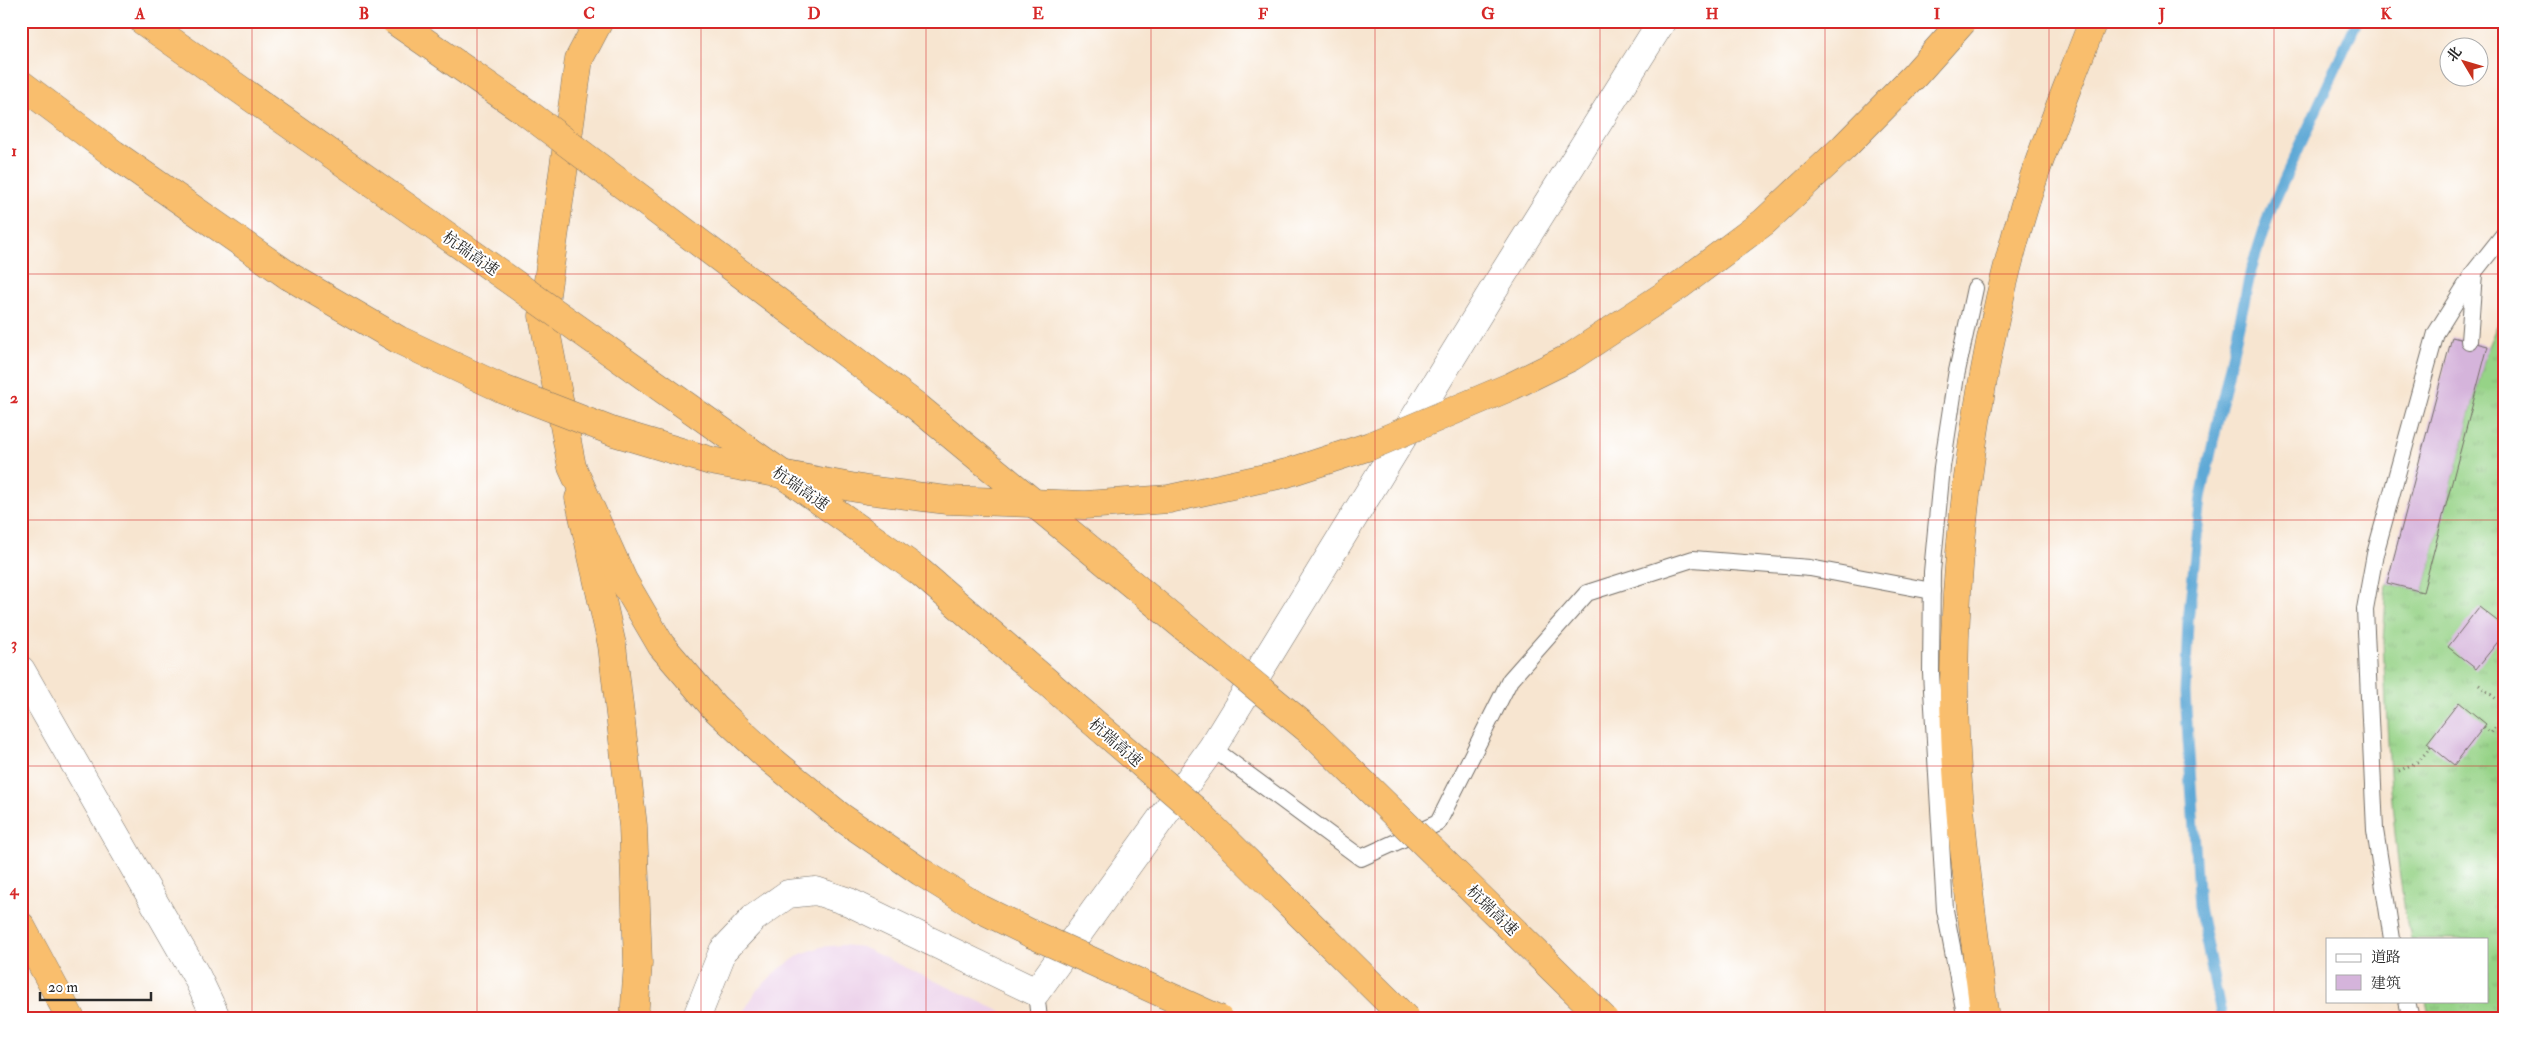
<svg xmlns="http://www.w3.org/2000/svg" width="2526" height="1040" font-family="'IM FELL Double Pica','Noto Serif SC',serif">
<defs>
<pattern id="grass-tufts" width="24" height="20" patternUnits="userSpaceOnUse" patternTransform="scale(1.25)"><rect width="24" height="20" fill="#96d387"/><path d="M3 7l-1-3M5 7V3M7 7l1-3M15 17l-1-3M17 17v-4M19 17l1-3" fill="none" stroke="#81b575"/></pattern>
</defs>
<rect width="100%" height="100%" fill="#fff"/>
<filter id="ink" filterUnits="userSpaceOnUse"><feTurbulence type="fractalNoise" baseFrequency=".02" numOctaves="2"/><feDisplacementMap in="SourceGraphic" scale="10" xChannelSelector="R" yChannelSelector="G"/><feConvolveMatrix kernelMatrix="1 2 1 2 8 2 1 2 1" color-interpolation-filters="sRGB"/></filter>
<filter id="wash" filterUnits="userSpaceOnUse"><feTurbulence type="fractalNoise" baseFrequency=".0096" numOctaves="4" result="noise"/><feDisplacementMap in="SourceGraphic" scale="20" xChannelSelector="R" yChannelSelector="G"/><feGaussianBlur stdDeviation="1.12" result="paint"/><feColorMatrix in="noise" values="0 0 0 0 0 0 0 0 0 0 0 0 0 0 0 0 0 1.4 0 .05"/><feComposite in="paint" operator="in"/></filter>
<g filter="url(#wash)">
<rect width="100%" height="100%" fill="#f7e5d0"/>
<polygon fill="#ecd1ea" points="842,945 862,947 1017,1019 739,1019 757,990 778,970 801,954 821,947"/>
<path fill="url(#grass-tufts)" stroke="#607f59" d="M2505,307V1019H2430L2426,1001H2487V939H2410C2391,840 2388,743 2383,642L2387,583L2423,592L2488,346Z"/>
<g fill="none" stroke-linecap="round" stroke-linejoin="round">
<polyline stroke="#5fa9d6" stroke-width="11" points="2222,1019 2199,907 2185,693 2188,622 2201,497 2251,270 2270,211 2357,21"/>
</g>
<g id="blocks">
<g fill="#d5b4db">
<polygon points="2452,337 2488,346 2423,592 2387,583"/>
<polygon points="2479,607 2505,627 2505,633 2476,669 2448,647"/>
<polygon points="2459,702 2486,724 2454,765 2427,743"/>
</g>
</g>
</g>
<g filter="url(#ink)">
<use href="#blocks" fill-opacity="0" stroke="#726c65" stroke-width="1"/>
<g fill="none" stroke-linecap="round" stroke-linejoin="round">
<g stroke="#726c65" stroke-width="18">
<g id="service">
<polyline points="2469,341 2474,274"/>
<polyline points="1212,748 1361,858 1438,823 1510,680 1587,593 1693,559 1810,568 1932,591"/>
<polyline points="2392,939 2375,830 2365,609 2375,554 2436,333 2474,272 2505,233"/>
<polyline points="1036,992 1039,1019"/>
<polyline points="2407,1001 2411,1019"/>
<polyline points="1966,1019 1945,910 1931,673 1932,572 1942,467 1956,376 1975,288"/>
</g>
</g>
<g stroke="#726c65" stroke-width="29">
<g id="minor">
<polyline points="21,670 197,977 217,1019"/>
<polyline points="696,1019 723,951 754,918 788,894 816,891 849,902 1036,992 1212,748 1495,287 1662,21"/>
</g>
</g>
<g stroke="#726c65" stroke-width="29">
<g id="trunk">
<polyline points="579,498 612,645 633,826 638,963 634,1019"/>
<polyline points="21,926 71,1019"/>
</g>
</g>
<g stroke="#726c65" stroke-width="29">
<g id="motorway">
<polyline points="143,21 432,225"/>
<polyline points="599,21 579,59 543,316 572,467 623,580 661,645 714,707 769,758 841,817 921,872 979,908 1032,934"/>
<polyline points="21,84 114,154 289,276"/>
<path d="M1985,1019C1971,907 1954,795 1954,683C1955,528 1980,352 2025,204C2044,142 2070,82 2093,21"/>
</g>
</g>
<g stroke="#726c65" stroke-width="3" stroke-dasharray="1 4" stroke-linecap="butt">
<polyline points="2479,685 2505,706"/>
<polyline points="2484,727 2491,733 2505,715"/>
<polyline points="2399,771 2419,761 2431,746"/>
</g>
<use href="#service" stroke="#fff" stroke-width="16"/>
<use href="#minor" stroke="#fff" stroke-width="28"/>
<use href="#trunk" stroke="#f9be6d" stroke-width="28"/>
<use href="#motorway" stroke="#f9be6d" stroke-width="28"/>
<g stroke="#726c65" stroke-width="29" stroke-linecap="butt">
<g id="motorway-bridge">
<polyline points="395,21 526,112 915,405 1309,730 1604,1019"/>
<polyline points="432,225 920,572 1195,810 1406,1019"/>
<polyline points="289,276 399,340 503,389 614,432 711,461 867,490 947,500 1085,505 1169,499 1287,473 1370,446 1512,386 1571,357 1680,285 1764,222 1844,147 1914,76 1963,21"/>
<polyline points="1032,934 1219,1019"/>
</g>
</g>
<use href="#motorway-bridge" stroke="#f9be6d" stroke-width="28"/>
</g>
</g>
<path fill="none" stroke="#d62828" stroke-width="1" stroke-opacity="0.55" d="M252,21V1019M477,21V1019M701,21V1019M926,21V1019M1151,21V1019M1375,21V1019M1600,21V1019M1825,21V1019M2049,21V1019M2274,21V1019M21,274H2505M21,520H2505M21,766H2505"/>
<g text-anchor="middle" stroke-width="4" stroke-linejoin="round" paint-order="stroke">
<g font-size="16" fill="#2b2b2b" stroke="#fff">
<text transform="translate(471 253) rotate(35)" y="6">杭瑞高速</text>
<text transform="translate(801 488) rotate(35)" y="6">杭瑞高速</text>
<text transform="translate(1116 742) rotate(41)" y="6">杭瑞高速</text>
<text transform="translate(1493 910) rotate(44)" y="6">杭瑞高速</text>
</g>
</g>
<rect width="2526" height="1040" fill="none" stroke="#fff" stroke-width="55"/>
<rect x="2326" y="938" width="162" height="65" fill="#ffffff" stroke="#aaaaaa"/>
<rect x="2336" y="954" width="25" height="8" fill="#ffffff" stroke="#aaaaaa"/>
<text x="2371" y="962" font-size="15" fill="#2b2b2b">道路</text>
<rect x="2336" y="975" width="25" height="15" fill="#d5b4db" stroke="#aaaaaa"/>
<text x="2371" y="988" font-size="15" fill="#2b2b2b">建筑</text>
<g transform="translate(2464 62) rotate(308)"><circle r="24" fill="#ffffff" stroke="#aaaaaa"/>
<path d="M0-4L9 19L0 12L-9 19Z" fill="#c8321e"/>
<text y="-8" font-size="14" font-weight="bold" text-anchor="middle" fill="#2b2b2b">北</text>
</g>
<path d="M40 992v8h111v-8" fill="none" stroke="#2b2b2b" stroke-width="2.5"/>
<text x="48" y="992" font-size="15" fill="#2b2b2b" stroke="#ffffff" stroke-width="4" paint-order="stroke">20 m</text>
<rect x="28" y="28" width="2470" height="984" fill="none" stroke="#d62828" stroke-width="2"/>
<g font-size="16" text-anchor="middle" font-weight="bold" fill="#d62828">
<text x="140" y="19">A</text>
<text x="364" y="19">B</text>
<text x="589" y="19">C</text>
<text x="814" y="19">D</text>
<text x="1038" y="19">E</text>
<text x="1263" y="19">F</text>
<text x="1488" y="19">G</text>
<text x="1712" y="19">H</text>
<text x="1937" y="19">I</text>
<text x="2162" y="19">J</text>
<text x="2386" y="19">K</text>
<text x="14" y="156">1</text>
<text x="14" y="403">2</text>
<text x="14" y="649">3</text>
<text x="14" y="895">4</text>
</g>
</svg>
